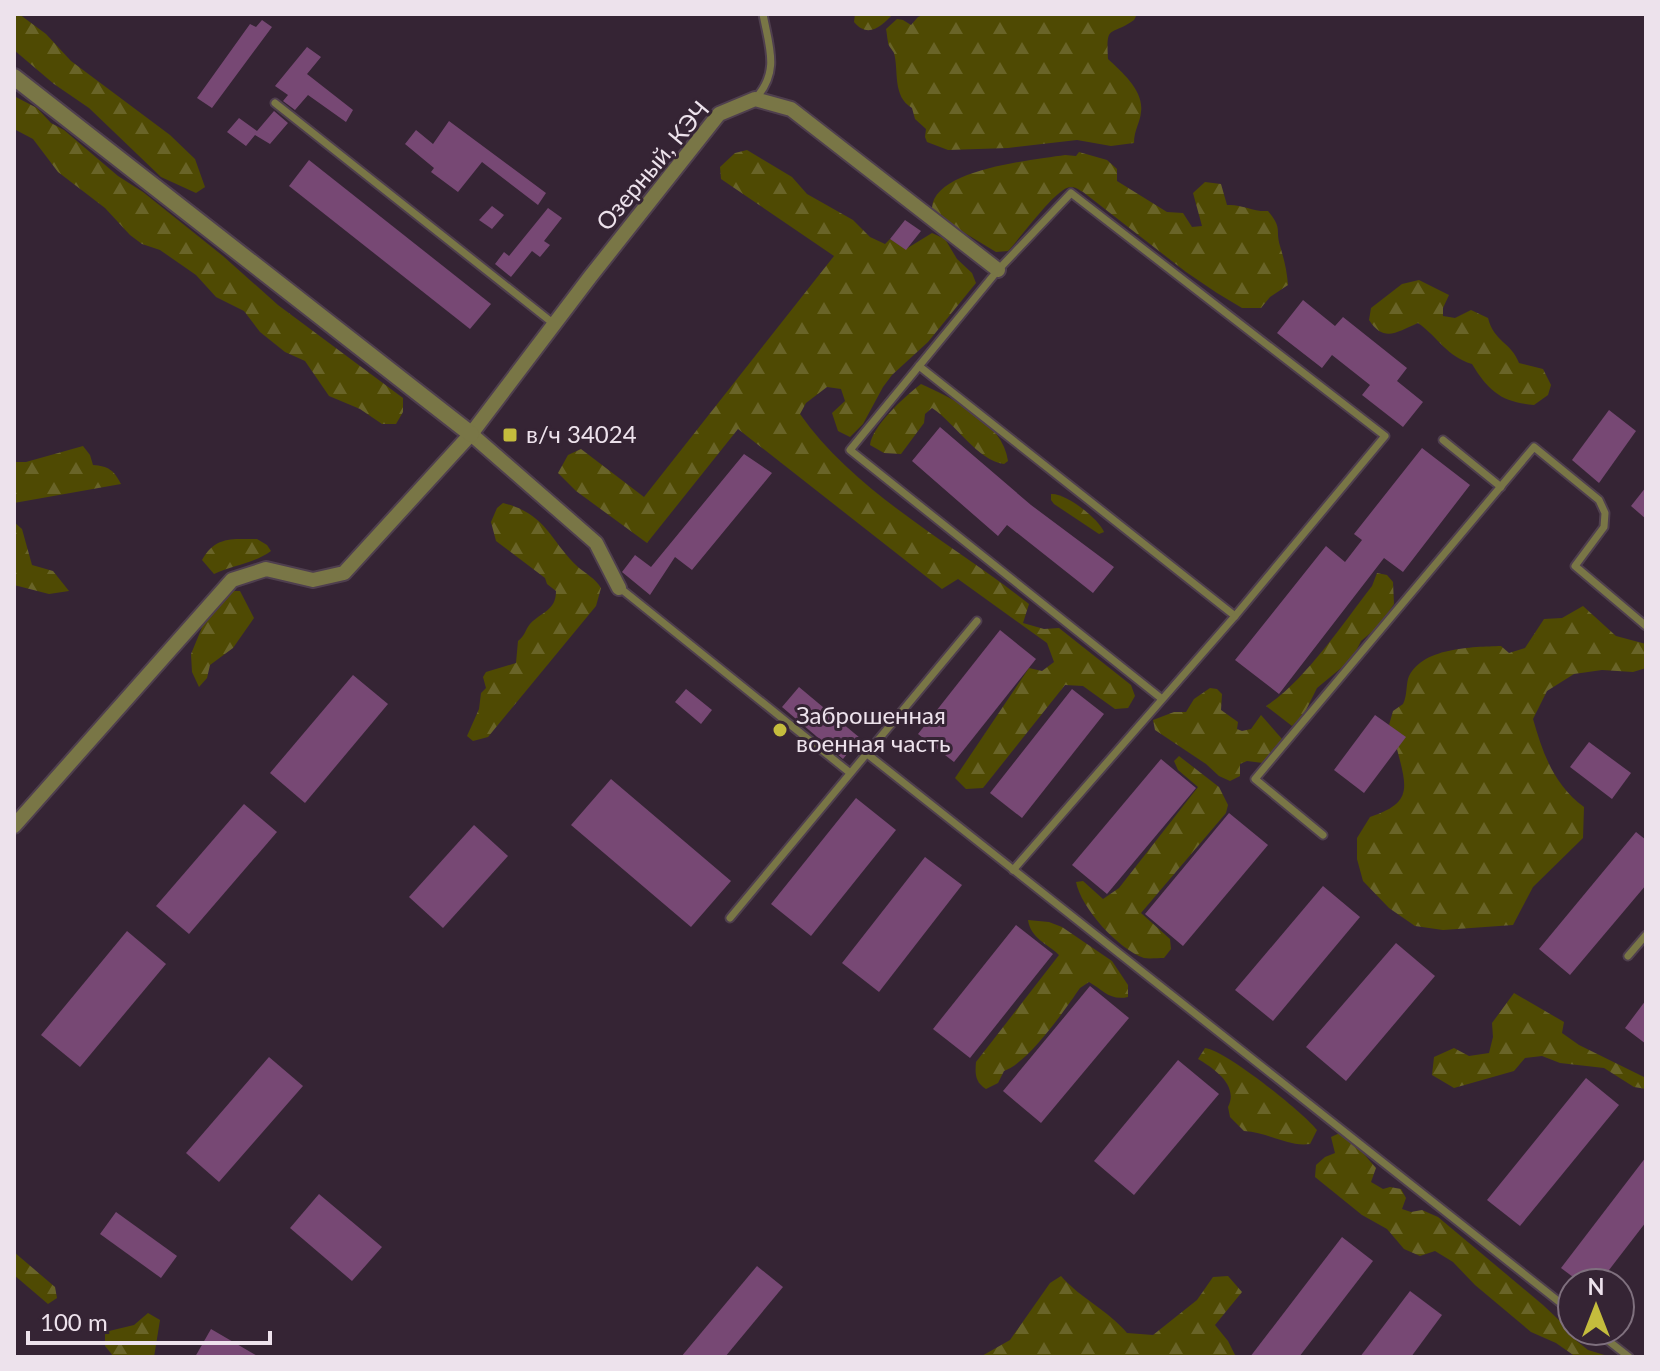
<svg xmlns="http://www.w3.org/2000/svg" width="1660" height="1371" font-family="Lato,sans-serif">
<defs>
<pattern id="forest-firs" width="22" height="20" patternUnits="userSpaceOnUse" patternTransform="scale(2)"><rect width="22" height="20" fill="#4f4a03"/><path d="M5 1l3.5 6h-7zM16 11l3.5 6h-7z" fill="#696428"/></pattern>
</defs>
<rect width="100%" height="100%" fill="#352434"/>
<g fill="url(#forest-firs)">
<polygon points="14,14 19,14 46,34 71,61 170,135 195,159 205,187 196,193 161,177 89,108 54,84 14,50"/>
<path d="M855,14H893C882,26 868,39 854,22Z"/>
<path d="M925,14H1137L1134,20C1110,37 1106,23 1108,59C1123,73 1144,91 1141,112C1140,123 1134,130 1134,143L1111,146L1077,140L1008,148L948,150L927,142L925,137L926,129L915,119L912,108C892,96 899,71 894,53C892,49 888,46 888,42C887,38 887,33 886,29L897,19L903,20L911,25L918,17Z"/>
<polygon points="14,96 37,108 51,123 64,130 118,176 143,192 223,256 278,305 403,398 403,412 396,424 382,424 360,409 329,396 305,361 285,352 260,332 244,311 216,297 196,275 160,250 142,244 130,235 105,208 58,172 33,139 14,129"/>
<path d="M747,150L792,177L807,194L853,220L870,237L885,244L890,239L906,249L932,233L945,239L957,259L972,273L976,283L928,342L892,375L883,387L863,424L850,437L838,431L832,413L845,401L841,389L827,387L806,403L800,414C855,493 955,545 1029,604L1023,623L1044,629L1059,628L1131,685L1135,696L1128,708L1115,709L1083,686L1065,685L983,788L966,789L955,778L1029,668L1042,671L1054,662L1047,643L958,579L942,589L738,429L647,543L576,491L558,473L568,455L581,449L644,497L834,256L721,179L720,167L735,153Z"/>
<path d="M1079,152L1107,160L1117,169V181L1167,212L1183,213L1192,227L1202,226L1193,193L1205,182L1221,184L1227,205C1242,204 1253,212 1268,211C1283,230 1275,228 1280,246C1284,259 1287,271 1288,285L1270,297L1261,308H1242L1217,293L1186,272L1083,192C1079,190 1076,187 1071,187C1057,186 1020,239 1008,251L996,252L940,218L932,208C934,169 1033,160 1065,155L1076,156Z"/>
<path d="M1419,280L1449,295L1443,308V316L1455,318L1471,310L1488,318C1494,342 1511,342 1519,363L1543,369L1551,385L1548,395L1534,405C1502,402 1489,392 1472,364C1446,356 1439,338 1418,323C1397,332 1384,343 1369,320L1371,308L1402,284Z"/>
<path d="M921,384C952,398 1003,422 1008,461L1004,464C978,461 955,423 932,408L925,414L924,423L901,454L884,453L870,445C872,426 905,396 921,384Z"/>
<path d="M83,446L90,455L93,465C108,466 114,470 121,484L14,503V462H26Z"/>
<path d="M1051,494C1066,493 1099,519 1104,532L1099,534L1054,504L1051,500Z"/>
<path d="M503,503C547,514 550,541 578,567C586,574 595,578 601,588L596,606L488,737L473,741L467,736L479,709L481,693L486,688L483,677L486,672L516,663L518,641C525,636 525,630 530,624C541,612 556,611 556,591L547,584L545,578L496,541L491,522L497,508Z"/>
<polygon points="14,522 22,529 32,565 53,571 69,591 49,594 14,585"/>
<path d="M257,539L267,545L271,551C255,563 233,565 214,574L202,560C215,536 232,539 257,539Z"/>
<path d="M1377,573L1387,575L1393,582L1394,604L1380,625L1361,641L1352,659L1317,688L1303,716L1292,726L1266,706C1304,682 1344,622 1372,586Z"/>
<polygon points="233,591 240,591 254,618 233,648 210,665 207,678 199,687 192,672 191,654 213,601"/>
<path d="M1583,606L1616,636L1646,644V668L1633,672L1602,670L1574,674L1547,691L1533,719C1543,754 1554,785 1584,807L1583,838L1533,887L1513,925L1443,930L1415,926L1389,908L1363,881L1357,859V838L1370,817C1413,803 1407,788 1397,749L1405,737L1389,725L1393,711L1403,704C1407,696 1406,687 1408,679C1420,647 1473,647 1501,646L1509,653L1525,648L1544,619L1562,618Z"/>
<polygon points="1210,688 1217,689 1222,694 1221,710 1238,722 1237,729 1242,731 1251,729 1261,715 1282,739 1279,751 1263,763 1247,761 1240,764 1240,776 1230,781 1219,776 1206,764 1155,730 1153,720 1174,712 1186,712 1194,699"/>
<path d="M1179,756L1219,787L1228,805L1226,813L1141,913L1170,939L1171,949L1164,958C1158,958 1149,959 1144,958C1118,949 1081,908 1076,882L1083,881L1103,899L1119,888L1198,787L1178,770L1174,761Z"/>
<path d="M1028,920L1049,922L1062,927L1112,961L1128,985V997C1110,1001 1103,990 1089,982L1080,988C1064,1011 1029,1062 1004,1071L998,1083L986,1089C975,1082 975,1074 976,1062L1059,955C1047,943 1031,939 1028,920Z"/>
<polygon points="1514,993 1564,1022 1562,1033 1579,1045 1646,1078 1646,1089 1634,1087 1604,1068 1560,1063 1542,1056 1525,1058 1514,1071 1454,1088 1432,1075 1434,1057 1454,1048 1469,1056 1489,1053 1493,1037 1492,1023"/>
<path d="M1205,1048C1225,1050 1303,1112 1317,1130L1310,1144C1287,1147 1268,1132 1244,1131L1230,1117L1228,1107C1239,1086 1215,1069 1198,1059Z"/>
<polygon points="1344,1131 1376,1168 1371,1182 1383,1189 1390,1187 1401,1189 1406,1198 1402,1209 1411,1212 1422,1210 1438,1217 1543,1305 1561,1322 1567,1333 1588,1350 1611,1357 1576,1357 1556,1343 1531,1332 1475,1285 1453,1262 1435,1251 1420,1256 1404,1249 1387,1229 1362,1215 1315,1177 1316,1165 1325,1157 1335,1153 1331,1137"/>
<polygon points="14,1252 55,1287 57,1298 48,1304 14,1275"/>
<path d="M1061,1276C1081,1299 1108,1310 1127,1333L1153,1335L1197,1300L1213,1277L1228,1276L1242,1292L1215,1325L1228,1341L1236,1357H980L1010,1340L1050,1283Z"/>
<polygon points="148,1313 160,1320 154,1357 114,1357 105,1346 105,1332 134,1325"/>
</g>
<g fill="#774874">
<polygon points="262,20 272,27 212,108 197,98 250,24 256,27"/>
<polygon points="307,47 321,57 307,74 353,110 346,122 308,95 295,110 283,101 288,95 275,86"/>
<polygon points="274,111 288,123 270,144 255,135 246,146 227,132 239,118 257,131"/>
<polygon points="449,121 546,193 538,205 482,162 458,192 431,172 434,168 405,144 416,130 433,144"/>
<polygon points="309,160 491,304 470,329 289,186"/>
<polygon points="492,206 504,215 492,229 479,220"/>
<polygon points="548,208 562,218 544,241 550,245 540,257 532,251 511,277 495,264 504,252 509,256"/>
<polygon points="905,220 921,231 906,250 890,239"/>
<polygon points="1303,300 1335,326 1343,317 1407,368 1397,381 1423,402 1403,427 1362,395 1370,385 1332,355 1322,368 1277,333"/>
<polygon points="1609,410 1636,431 1599,483 1572,460"/>
<polygon points="940,427 1031,505 1114,567 1093,593 1007,525 998,536 912,461"/>
<polygon points="1422,448 1470,485 1403,572 1384,558 1279,694 1235,660 1326,546 1345,562 1362,540 1354,534"/>
<polygon points="744,454 772,473 692,570 675,557 650,595 622,572 635,555 651,567"/>
<polygon points="1646,487 1646,519 1631,506"/>
<polygon points="1000,630 1036,659 954,762 918,734"/>
<polygon points="353,675 388,704 305,803 270,773"/>
<polygon points="799,687 860,738 843,759 782,707"/>
<polygon points="686,689 712,710 701,724 675,702"/>
<polygon points="1072,689 1104,714 1022,818 990,793"/>
<polygon points="1375,715 1406,737 1364,793 1334,770"/>
<polygon points="1589,742 1631,773 1612,799 1570,767"/>
<polygon points="1161,759 1196,788 1107,894 1072,865"/>
<polygon points="611,779 731,881 691,927 571,825"/>
<polygon points="856,798 896,830 811,936 771,904"/>
<polygon points="244,804 277,832 189,934 156,906"/>
<polygon points="1229,813 1268,845 1183,946 1145,914"/>
<polygon points="474,825 508,856 443,928 409,897"/>
<polygon points="1636,832 1646,840 1646,885 1570,975 1539,949"/>
<polygon points="925,857 962,885 879,992 842,963"/>
<polygon points="1323,886 1360,917 1273,1021 1235,990"/>
<polygon points="1016,925 1053,954 970,1058 933,1029"/>
<polygon points="127,931 166,964 80,1067 41,1035"/>
<polygon points="1396,943 1435,976 1346,1081 1306,1047"/>
<polygon points="1090,986 1129,1018 1041,1123 1003,1091"/>
<polygon points="1646,1000 1646,1044 1625,1028"/>
<polygon points="269,1057 303,1086 219,1182 186,1153"/>
<polygon points="1178,1060 1219,1094 1134,1195 1094,1161"/>
<polygon points="1586,1078 1619,1105 1520,1226 1487,1200"/>
<polygon points="1646,1157 1646,1222 1599,1283 1581,1283 1561,1268"/>
<polygon points="319,1194 382,1247 352,1281 290,1228"/>
<polygon points="116,1212 177,1256 161,1278 100,1234"/>
<polygon points="1342,1237 1373,1261 1299,1357 1250,1357"/>
<polygon points="757,1266 783,1287 725,1357 681,1357"/>
<polygon points="1410,1291 1442,1315 1411,1357 1360,1357"/>
<polygon points="211,1329 259,1357 195,1357"/>
</g>
<g fill="none" stroke-linecap="round" stroke-linejoin="round">
<g stroke="#4f3f4e" stroke-width="11">
<g id="service">
<path d="M756,98C780,71 769,47 763,14"/>
<polyline points="275,103 554,324"/>
<polyline points="919,366 1235,616"/>
<polyline points="1443,440 1501,487"/>
<polyline points="620,588 849,772"/>
<polyline points="866,753 1572,1312"/>
<polyline points="1323,835 1255,779 1534,447 1599,500 1605,513 1604,527 1575,566 1646,626"/>
<polyline points="1013,870 1235,616 1385,436 1071,193 998,270 850,450 1162,699"/>
<polyline points="730,918 977,621"/>
<polyline points="1628,956 1646,935"/>
<polyline points="1596,1331 1629,1357"/>
</g>
</g>
<g stroke="#4f3f4e" stroke-width="18">
<g id="minor">
<polyline points="471,434 596,543 619,588"/>
<polyline points="14,826 232,580 266,569 313,580 344,573 471,434 590,277 719,114 755,99 791,109 998,270"/>
</g>
</g>
<g stroke="#4f3f4e" stroke-width="20">
<polyline id="tertiary" points="14,77 471,434"/>
</g>
<use href="#service" stroke="#797646" stroke-width="7"/>
<use href="#minor" stroke="#797646" stroke-width="14"/>
<use href="#tertiary" stroke="#797646" stroke-width="16"/>
</g>
<g fill="#c4bc3d" stroke="#352434" stroke-width="3">
<rect x="502" y="427" width="16" height="16" rx="4"/>
<circle cx="780" cy="730" r="8"/>
</g>
<g text-anchor="middle" stroke-width="6" stroke-linejoin="round" paint-order="stroke">
<g font-size="24" fill="#ede2ec" stroke="#352434">
<text transform="translate(653 166) rotate(-50)" y="8">Озерный, КЭЧ</text>
</g>
<g font-size="24" fill="#ede2ec" stroke="#352434" text-anchor="start">
<text x="526" y="443">в/ч 34024</text>
<text x="796" y="724">Заброшенная<tspan x="796" dy="28">военная часть</tspan></text>
</g>
</g>
<rect width="1660" height="1371" fill="none" stroke="#ede2ec" stroke-width="32"/>
<g transform="translate(1596 1307)"><circle r="38" fill="#352434" stroke="#7f707e" stroke-width="2"/>
<path d="M0-6L14 30L0 20L-14 30Z" fill="#c4bc3d"/>
<text y="-12" font-size="22" font-weight="bold" text-anchor="middle" fill="#ede2ec">N</text>
</g>
<path d="M28 1331v12h242v-12" fill="none" stroke="#ede2ec" stroke-width="4"/>
<text x="40" y="1331" font-size="24" fill="#ede2ec" stroke="#352434" stroke-width="6" paint-order="stroke">100 m</text>
</svg>
